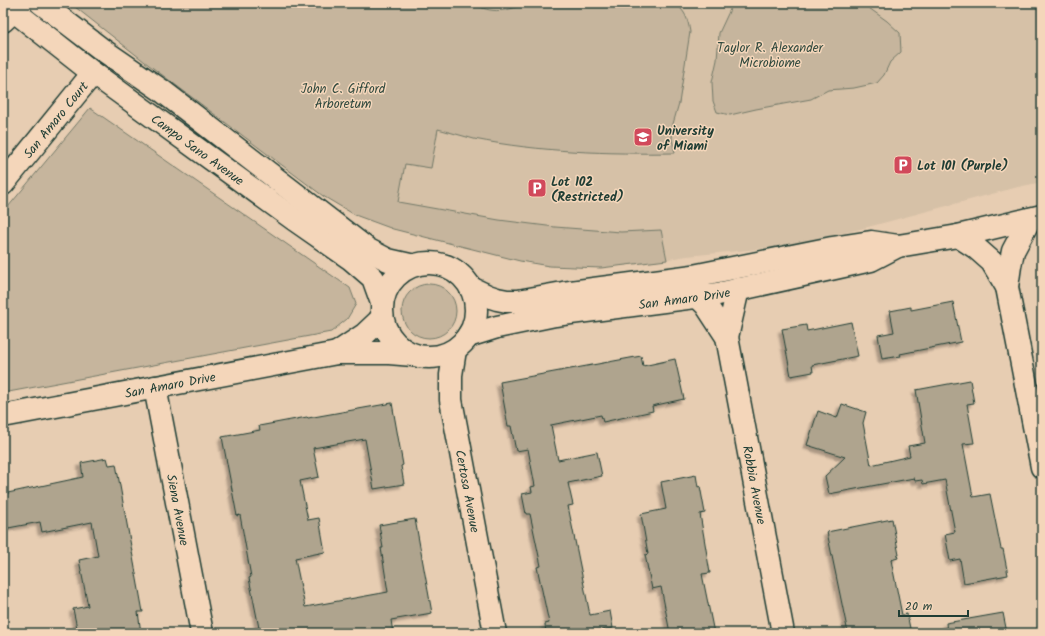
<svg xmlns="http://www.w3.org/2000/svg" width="1045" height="636" font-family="Kalam,sans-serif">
<defs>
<filter id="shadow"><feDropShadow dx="-3.5" dy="3.5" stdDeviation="1" flood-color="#0004"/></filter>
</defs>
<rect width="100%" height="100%" fill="#e7cdb2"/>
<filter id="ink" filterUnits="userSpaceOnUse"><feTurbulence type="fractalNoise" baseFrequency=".025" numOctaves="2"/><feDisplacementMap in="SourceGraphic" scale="8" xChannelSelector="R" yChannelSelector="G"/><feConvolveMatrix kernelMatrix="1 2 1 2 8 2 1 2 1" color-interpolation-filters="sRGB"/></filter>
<g filter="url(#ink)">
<polygon fill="#d6c1a7" points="70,3 1042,3 1042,182 1018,187 849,232 769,248 687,256 639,264 601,268 549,266 520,261 393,229 355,215 323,196 145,62"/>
<g fill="#c6b59d" stroke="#727968">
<path d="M70,3H473C491,15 508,11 527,3H674C685,10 688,19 690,32L679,103L673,124L672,139L675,153C608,154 540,152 474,139C462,136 450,132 438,129L431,168L405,164L398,202L499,220L555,227L621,232L661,230L667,260L601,268L549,266L520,261L393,229L355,215L323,196L145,62Z"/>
<polygon points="733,3 862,3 887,21 900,33 901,52 890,62 884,75 877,83 854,88 828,90 811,99 756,109 730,115 717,112 713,101 712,82 717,60 719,33"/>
<polygon points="90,108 350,288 356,304 347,319 331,332 3,393 3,213"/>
<circle cx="429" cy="311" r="27"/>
</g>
<g fill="#afa48e" stroke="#1f3d34" filter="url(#shadow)">
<polygon points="953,302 961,342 900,354 901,356 882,359 878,335 894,332 890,311 911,307 911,310"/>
<polygon points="851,322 858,356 812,365 813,372 791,376 782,329 806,325 807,331"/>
<polygon points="641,356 643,366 675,359 684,399 652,406 653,411 603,422 601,415 551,425 558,460 597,452 602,476 568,483 573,505 568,506 590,615 610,611 613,628 602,630 603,633 546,633 545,624 549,623 537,567 541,566 530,514 526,514 522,494 532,492 531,487 535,486 528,449 516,451 511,426 508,426 500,382"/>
<polygon points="970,380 974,403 967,404 974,443 963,444 973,497 990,494 1001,549 1003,549 1008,575 964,583 960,559 950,561 945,534 955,532 945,480 923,484 922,480 915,481 914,478 829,494 825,476 845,457 807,445 818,411 837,418 842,404 866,412 863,423 871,465 910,456 908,446 925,443 916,390"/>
<polygon points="392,403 403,465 401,466 404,484 374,489 365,439 313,448 319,477 300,481 308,520 319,518 325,552 295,558 305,607 388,592 381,548 383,548 379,525 415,519 432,613 391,620 393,633 260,633 249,578 251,577 240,515 237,516 222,437 260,430 259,426 307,417 308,418"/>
<polygon points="107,458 109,465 116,464 143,612 138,612 141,633 78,633 73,609 88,606 79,560 98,556 92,522 42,532 40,522 3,529 3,494 83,477 81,463"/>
<polygon points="696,475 698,487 700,486 705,513 700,514 710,573 702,574 714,633 670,633 661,587 652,589 645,555 648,554 641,514 666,509 661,482"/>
<polygon points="892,519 899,555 897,555 898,558 891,560 902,615 907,614 911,633 848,633 827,532"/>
<polygon points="1003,613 1007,633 947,633 946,623"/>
</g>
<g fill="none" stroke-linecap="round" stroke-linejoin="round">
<g stroke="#1f3d34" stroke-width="25">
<g id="street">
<polyline points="3,21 22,3"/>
<path id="s1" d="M3,184L93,73"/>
<polyline points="1030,219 1013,251 1010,266 1007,287 1042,467"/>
<polyline points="958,236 975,247 992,262 1007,287"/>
<path id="s2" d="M698,297L706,305L727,337L783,633"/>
<polyline points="727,337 738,289"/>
<path id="s3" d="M455,350L451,375V400L495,633"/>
<path id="s4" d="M155,387L202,633"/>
</g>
</g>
<g stroke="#1f3d34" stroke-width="25">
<g id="secondary">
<path id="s5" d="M4,3L93,73L295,220L351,259L373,278L382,303"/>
<polyline points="41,3 100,48 161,90 367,249 388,260 410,265"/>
<circle cx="429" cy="310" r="47"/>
<polyline points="471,288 488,296 497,299 507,301 518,301 563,293 693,276 832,248 871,242 898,246"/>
<path id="s6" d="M468,336L497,327L555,315L718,294L871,260L898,246L958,236L1042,216"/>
<polyline points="337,353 364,335 382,318"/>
<path id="s7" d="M3,416L337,353H389L413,355"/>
</g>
</g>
<use href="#street" stroke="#f4d6ba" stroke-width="22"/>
<use href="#secondary" stroke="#f4d6ba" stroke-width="22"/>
</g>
</g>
<defs>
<g id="university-square" transform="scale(1)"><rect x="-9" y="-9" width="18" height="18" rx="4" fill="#d1495b" stroke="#f4d6ba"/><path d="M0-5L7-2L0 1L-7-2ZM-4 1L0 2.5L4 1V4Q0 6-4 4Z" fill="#fff"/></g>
<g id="parking-square" transform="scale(1)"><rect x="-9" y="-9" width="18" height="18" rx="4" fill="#d1495b" stroke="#f4d6ba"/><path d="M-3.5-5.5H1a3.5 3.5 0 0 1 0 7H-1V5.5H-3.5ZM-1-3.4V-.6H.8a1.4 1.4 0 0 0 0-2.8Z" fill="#fff"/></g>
</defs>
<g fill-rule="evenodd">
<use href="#university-square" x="643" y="137"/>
<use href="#parking-square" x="903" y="165"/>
<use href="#parking-square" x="537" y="188"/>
</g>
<g text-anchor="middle" stroke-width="3" stroke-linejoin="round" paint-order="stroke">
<g font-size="13" fill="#30493e" stroke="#f4d6ba">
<text x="770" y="52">Taylor R. Alexander<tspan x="770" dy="15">Microbiome</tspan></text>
<text x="343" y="93">John C. Gifford<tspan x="343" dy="15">Arboretum</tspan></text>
</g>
<g font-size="13" fill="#1f3d34" stroke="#f4d6ba">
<text dy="5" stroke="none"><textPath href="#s1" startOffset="83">San Amaro Court</textPath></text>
<text dy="5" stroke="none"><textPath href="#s5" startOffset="243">Campo Sano Avenue</textPath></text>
<text dy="5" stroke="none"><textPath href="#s6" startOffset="220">San Amaro Drive</textPath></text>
<text dy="5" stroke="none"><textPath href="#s7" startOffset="170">San Amaro Drive</textPath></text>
<text dy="5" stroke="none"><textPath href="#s2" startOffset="200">Robbia Avenue</textPath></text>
<text dy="5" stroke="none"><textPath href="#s3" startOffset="143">Certosa Avenue</textPath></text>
<text dy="5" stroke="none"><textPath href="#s4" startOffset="125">Siena Avenue</textPath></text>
</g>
<g font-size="13" font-weight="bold" fill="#1f3d34" stroke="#f4d6ba" text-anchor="start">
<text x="657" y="135">University<tspan x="657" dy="15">of Miami</tspan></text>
<text x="917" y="170">Lot 101 (Purple)</text>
<text x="551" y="186">Lot 102<tspan x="551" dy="15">(Restricted)</tspan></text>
</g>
</g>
<rect width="1045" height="636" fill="none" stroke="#f4d6ba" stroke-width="16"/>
<rect x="8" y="8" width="1029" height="620" fill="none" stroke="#1f3d34" stroke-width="1.5" filter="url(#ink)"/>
<path d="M899 610v6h69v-6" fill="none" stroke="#1f3d34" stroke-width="2"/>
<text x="905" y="610" font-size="12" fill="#1f3d34" stroke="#f4d6ba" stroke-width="3" paint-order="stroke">20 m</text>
</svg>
